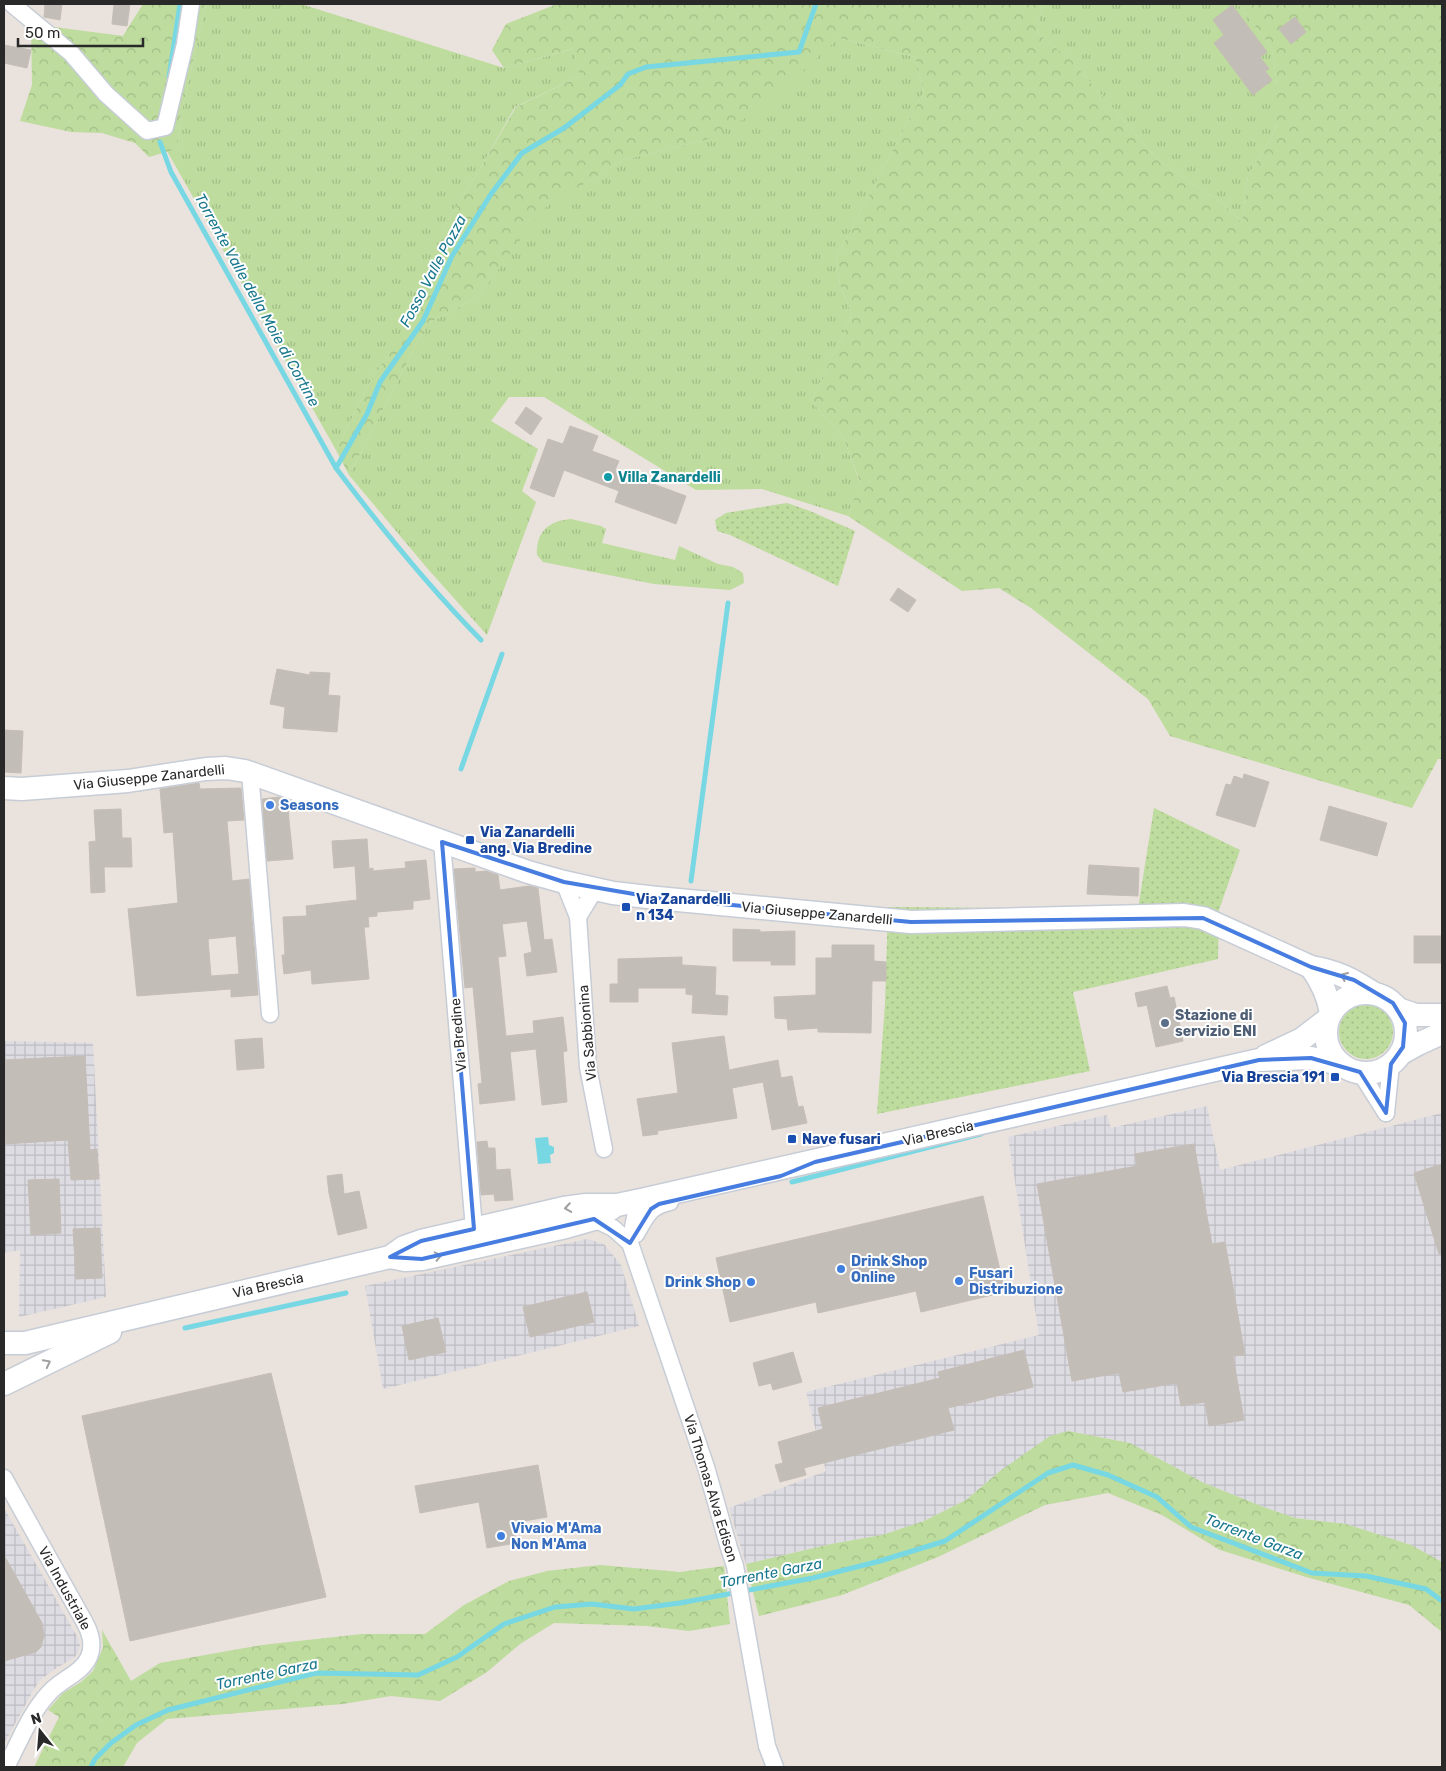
<svg xmlns="http://www.w3.org/2000/svg" width="1446" height="1771" font-family="Rubik,sans-serif">
<defs>
<pattern id="industrial-grid" width="8" height="8" patternUnits="userSpaceOnUse" patternTransform="scale(1.25)"><rect width="8" height="8" fill="#dddce3"/><path d="M0 4h8M4 0v8" fill="none" stroke="#bebdc3"/></pattern>
<pattern id="grass-tufts" width="24" height="20" patternUnits="userSpaceOnUse" patternTransform="scale(1.25)"><rect width="24" height="20" fill="#bddc9d"/><path d="M3 7l-1-3M5 7V3M7 7l1-3M15 17l-1-3M17 17v-4M19 17l1-3" fill="none" stroke="#a2bd87"/></pattern>
<pattern id="forest-crowns" width="20" height="18" patternUnits="userSpaceOnUse" patternTransform="scale(1.25)"><rect width="20" height="18" fill="#bddc9d"/><path d="M2 6a3 3 0 1 1 6 0M12 15a3 3 0 1 1 6 0" fill="none" stroke="#a2bd87"/></pattern>
<pattern id="garden-dots" width="8" height="8" patternUnits="userSpaceOnUse" patternTransform="scale(1.25)"><rect width="8" height="8" fill="#bddc9d"/><path d="M2 2h.1M6 6h.1" fill="none" stroke="#a2bd87" stroke-width="1.8" stroke-linecap="round"/></pattern>
</defs>
<rect width="100%" height="100%" fill="#eae2dc"/>
<g fill="url(#industrial-grid)">
<polygon points="4,1041 93,1043 106,1297 19,1317 20,1250 4,1253"/>
<polygon points="1207,1106 1220,1170 1442,1113 1442,1562 1411,1545 1346,1524 1295,1518 1261,1506 1204,1483 1130,1443 1068,1431 1000,1471 966,1500 924,1521 882,1535 831,1544 746,1564 729,1508 826,1471 806,1392 1039,1335 1008,1137 1107,1115 1111,1128"/>
<polygon points="587,1239 604,1244 621,1265 639,1326 383,1389 365,1286"/>
<polygon points="4,1508 78,1638 80,1646 78,1652 74,1658 58,1667 40,1680 34,1689 4,1744"/>
</g>
<g fill="url(#grass-tufts)">
<polygon points="206,4 301,4 504,68 573,49 580,76 515,107 481,167 447,222 412,320 370,382 336,450 167,151 177,148 181,114"/>
<polygon points="1042,4 1238,4 1272,48 1277,85 1277,123 1271,139 1248,175 1242,222 1223,204 1159,161 1071,60 1037,33"/>
<polygon points="839,38 915,57 924,91 836,258 840,285 852,315 811,401 844,439 860,483 848,516 762,489 696,490 544,397 509,397 491,421 538,449 522,491 536,502 487,635 427,568 349,475 427,324 478,297 542,209 623,160 706,140"/>
<path d="M571,519L601,526L606,529L602,543L675,560L679,546L718,564L733,567L743,573L744,583L730,590L654,584L543,562L537,555C536,532 548,521 571,519Z"/>
</g>
<g fill="url(#forest-crowns)">
<polygon points="143,4 206,4 181,114 177,149 149,157 135,143 102,133 71,132 20,121 32,85 31,24 123,36"/>
<polygon points="557,4 1042,4 1037,33 1071,60 1159,161 1223,204 1242,222 1248,175 1271,139 1277,123 1277,85 1272,48 1238,4 1442,4 1442,759 1438,759 1412,808 1170,736 1148,699 1031,608 999,588 962,591 848,516 860,482 844,439 811,401 852,315 840,285 836,258 924,91 915,57 839,38 760,110 706,140 623,160 543,209 478,297 427,324 349,475 336,450 370,382 412,319 447,222 481,167 516,107 580,76 572,49 504,68 492,50 506,24"/>
<polygon points="1068,1431 1130,1443 1204,1483 1261,1506 1295,1518 1346,1524 1411,1545 1442,1562 1442,1632 1409,1605 1306,1577 1220,1550 1162,1515 1108,1493 1045,1505 938,1557 842,1595 759,1616 746,1564 831,1544 882,1535 924,1521 966,1500 1000,1471 1050,1436"/>
<polygon points="600,1565 680,1572 724,1566 730,1624 689,1631 647,1626 554,1623 520,1644 487,1672 440,1701 391,1696 343,1704 167,1719 137,1743 123,1767 34,1767 59,1717 48,1710 63,1693 81,1682 93,1671 103,1648 102,1630 131,1681 160,1663 262,1645 362,1634 425,1634 464,1605 509,1581 547,1571"/>
</g>
<g fill="url(#garden-dots)">
<polygon points="787,503 810,511 855,531 838,586 730,535 717,531 715,520 726,513"/>
<polygon points="1154,808 1240,850 1219,910 1218,959 1073,992 1090,1071 877,1114 885,1004 888,907 1138,909"/>
<circle cx="1366" cy="1032" r="27"/>
</g>
<polygon fill="#77d8e4" points="548,1137 549,1145 554,1147 554,1153 550,1155 551,1163 538,1164 535,1138"/>
<g fill="none" stroke-linecap="round" stroke-linejoin="round">
<g stroke="#77d8e4" stroke-width="5">
<polyline points="169,77 180,4"/>
<polyline points="160,142 171,172 336,468"/>
<path d="M481,640C428,586 381,528 336,468L367,414L380,382L423,321L452,256L491,194L522,153L564,128L620,85L628,74L646,67L799,52L816,4"/>
<polyline points="461,769 502,654"/>
<polyline points="691,881 728,603"/>
<polyline points="792,1182 981,1134"/>
<polyline points="185,1328 346,1293"/>
<polyline points="91,1767 95,1759 111,1743 136,1725 168,1710 316,1673 418,1675 457,1657 504,1624 555,1607 592,1604 634,1609 680,1603 813,1578 880,1561 945,1541 1048,1473 1073,1465 1108,1475 1157,1497 1191,1527 1312,1573 1366,1576 1426,1589 1442,1601"/>
</g>
</g>
<g fill="#c3bdb8" stroke="#c5bdb6" fill-rule="evenodd">
<polygon points="45,4 62,4 60,20 44,17"/>
<polygon points="114,4 130,4 127,26 112,24"/>
<polygon points="1232,5 1267,52 1260,57 1269,69 1265,71 1272,80 1253,95 1214,43 1224,35 1213,20"/>
<polygon points="1295,17 1306,32 1291,44 1279,29"/>
<polygon points="4,45 31,50 27,68 4,63"/>
<polygon points="526,407 542,418 531,435 515,423"/>
<polygon points="570,426 598,436 592,451 619,461 615,470 686,496 676,524 615,502 619,491 564,470 554,497 530,488 548,439 563,444"/>
<polygon points="898,588 916,600 908,612 890,600"/>
<polygon points="277,669 310,675 310,672 330,673 328,695 340,696 337,732 283,728 285,707 270,704"/>
<polygon points="4,730 23,731 21,773 4,772"/>
<polygon points="1244,774 1269,782 1255,827 1216,815 1226,784 1231,785 1234,776 1243,779"/>
<path d="M199,783L200,789L241,788L244,820L227,821L232,881L249,879L258,995L231,997V989L137,996L128,909L178,903L173,832L164,833L160,789ZM236,936L239,974L211,976L208,939Z"/>
<polygon points="279,797 287,800 293,859 267,861 262,799"/>
<polygon points="1329,806 1387,823 1377,856 1320,840"/>
<polygon points="121,809 122,838 131,838 132,867 104,867 105,892 91,893 89,842 96,841 94,810"/>
<polygon points="367,839 369,869 373,868 373,871 406,868 405,862 426,860 430,899 413,901 413,909 377,912 377,916 368,917 369,927 364,927 369,979 312,984 311,970 284,974 282,955 285,955 283,917 307,916 306,906 357,900 355,866 334,868 332,841"/>
<polygon points="1089,865 1139,868 1138,896 1087,894"/>
<polygon points="475,868 475,872 486,871 498,875 500,890 529,886 538,888 544,940 552,939 557,972 527,976 524,954 532,952 527,921 502,924 506,956 498,957 506,1036 534,1033 533,1021 563,1017 567,1051 563,1052 567,1102 542,1105 536,1049 510,1052 515,1100 480,1104 478,1084 482,1083 473,987 465,988 454,869"/>
<polygon points="733,929 760,930 760,932 795,931 795,965 771,965 771,961 733,961"/>
<rect x="1414" y="936" width="28" height="27"/>
<polygon points="832,945 874,945 874,961 886,962 886,981 872,981 871,1033 818,1032 818,1028 788,1030 787,1019 775,1018 774,997 816,995 816,958 832,958"/>
<polygon points="682,957 682,965 716,967 715,995 728,996 727,1015 692,1013 693,995 686,994 686,988 638,988 638,1002 610,1002 610,984 618,984 618,959"/>
<polygon points="1167,986 1170,998 1174,997 1183,1041 1156,1047 1147,1005 1138,1007 1135,993"/>
<polygon points="724,1036 729,1070 778,1060 781,1078 792,1076 798,1107 803,1106 807,1123 772,1130 763,1082 732,1088 737,1118 657,1131 658,1134 643,1136 637,1099 678,1093 672,1043"/>
<polygon points="262,1038 264,1068 237,1070 235,1040"/>
<polygon points="85,1056 90,1150 97,1149 99,1179 71,1180 68,1140 4,1144 4,1060"/>
<polygon points="487,1141 488,1148 495,1148 496,1170 510,1169 513,1200 495,1201 494,1194 481,1195 477,1142"/>
<polygon points="1194,1144 1212,1244 1225,1242 1245,1355 1233,1356 1244,1420 1209,1426 1205,1402 1181,1406 1177,1383 1123,1392 1119,1373 1072,1381 1037,1184 1137,1166 1135,1154"/>
<polygon points="1442,1164 1442,1253 1439,1254 1414,1173"/>
<polygon points="342,1174 344,1194 359,1191 367,1228 338,1235 329,1193 327,1176"/>
<polygon points="59,1179 61,1233 31,1235 28,1180"/>
<polygon points="983,1196 1005,1292 921,1312 916,1291 818,1313 816,1302 730,1322 716,1258"/>
<polygon points="100,1228 102,1278 76,1279 73,1229"/>
<polygon points="587,1292 594,1322 530,1337 523,1307"/>
<polygon points="438,1318 446,1352 409,1360 402,1326"/>
<polygon points="1024,1350 1033,1387 948,1408 954,1430 804,1468 806,1475 780,1482 775,1465 783,1463 778,1442 823,1429 818,1408 940,1378 938,1372"/>
<polygon points="793,1352 802,1382 773,1390 771,1383 759,1386 753,1363"/>
<polygon points="271,1373 326,1597 130,1641 82,1416"/>
<polygon points="538,1465 547,1517 513,1523 516,1543 487,1548 479,1502 420,1513 415,1486"/>
<polygon points="4,1555 42,1623 44,1635 41,1647 36,1652 4,1661"/>
</g>
<g fill="none" stroke-linecap="round" stroke-linejoin="round">
<g stroke="#c7cdd6" stroke-width="19">
<g id="street">
<polyline points="12,4 71,53 106,94 147,131 165,127 185,44 191,4"/>
<polyline points="250,772 270,1014"/>
<polyline points="442,842 474,1229"/>
<polyline points="564,882 578,917 588,1067 604,1149"/>
<polyline points="578,917 595,889"/>
<polyline points="1360,1072 1386,1113"/>
<polyline points="1386,1113 1391,1064"/>
<polyline points="641,1200 636,1212 630,1243 706,1467 729,1548 735,1566 767,1746 775,1767"/>
<polyline points="594,1219 613,1228 630,1243"/>
<path d="M636,1234C647,1216 648,1207 670,1202"/>
<path d="M4,1478L85,1623C91,1634 94,1645 89,1657C82,1673 60,1680 49,1693C30,1713 19,1743 6,1767"/>
</g>
</g>
<g stroke="#c7cdd6" stroke-width="25">
<g id="secondary">
<path d="M4,788L22,789L128,781L206,769L226,768L245,771L528,872L564,882L613,893L657,898L911,922L1184,915L1203,918L1311,967C1336,971 1352,979 1373,993"/>
<path d="M1311,967C1322,982 1328,995 1331,1013"/>
<circle cx="1366" cy="1033" r="40"/>
<polyline points="1398,1009 1416,1015 1442,1015"/>
<polyline points="1400,1054 1418,1044 1442,1033"/>
<polyline points="1266,1056 1302,1039 1328,1019"/>
<polyline points="390,1257 405,1260 422,1259 566,1227 594,1219 612,1208"/>
<polyline points="4,1343 25,1343 390,1257 404,1247 421,1241 564,1208 586,1205 617,1205 641,1200 1259,1060 1311,1058 1341,1064"/>
<polyline points="4,1384 110,1332"/>
</g>
</g>
<use href="#street" stroke="#fff" stroke-width="16"/>
<use href="#secondary" stroke="#fff" stroke-width="22"/>
</g>
<defs><path id="oneway-chevron" d="M-2-3.5L2.5 0L-2 3.5" fill="none" stroke-width="1.6" stroke-linecap="round" stroke-linejoin="round" transform="scale(1.25)"/></defs>
<g stroke="#9f9f9f">
<use href="#oneway-chevron" transform="translate(1344 976) rotate(-156)"/>
<use href="#oneway-chevron" transform="translate(568 1208) rotate(171)"/>
<use href="#oneway-chevron" transform="translate(438 1256) rotate(-13)"/>
<use href="#oneway-chevron" transform="translate(47 1363) rotate(-27)"/>
</g>
<path fill="none" stroke="#477de0" stroke-width="4" stroke-linejoin="round" d="M442,842L564,882L657,898L911,922L1203,918L1311,967L1354,980L1393,1003L1405,1023L1403,1047L1391,1064L1386,1113L1360,1072L1311,1058L1259,1060L815,1162L781,1176L659,1204L651,1209L630,1243L594,1219L422,1259L390,1257L421,1241L474,1229Z"/>
<circle fill="#0f9aa8" stroke="#fff" stroke-width="2" cx="608" cy="477" r="5"/>
<g fill="#3f7fe0" stroke="#fff" stroke-width="2">
<circle cx="270" cy="805" r="5"/>
<circle cx="841" cy="1269" r="5"/>
<circle cx="959" cy="1281" r="5"/>
<circle cx="751" cy="1282" r="5"/>
<circle cx="501" cy="1536" r="5"/>
</g>
<g fill="#1a4fb4" stroke="#fff" stroke-width="2">
<rect x="465" y="835" width="10" height="10" rx="2.5"/>
<rect x="621" y="902" width="10" height="10" rx="2.5"/>
<rect x="1330" y="1072" width="10" height="10" rx="2.5"/>
<rect x="787" y="1134" width="10" height="10" rx="2.5"/>
</g>
<circle fill="#5c6f8a" stroke="#fff" stroke-width="2" cx="1165" cy="1023" r="5"/>
<g text-anchor="middle" stroke-width="4" stroke-linejoin="round" paint-order="stroke">
<g font-size="14" font-weight="bold" fill="#0d838f" stroke="#fff" text-anchor="start">
<text x="618" y="482">Villa Zanardelli</text>
</g>
<g font-size="14" fill="#292929" stroke="#fff">
<text transform="translate(149 777) rotate(-6)" y="5">Via Giuseppe Zanardelli</text>
<text transform="translate(817 913) rotate(5)" y="5">Via Giuseppe Zanardelli</text>
<text transform="translate(587 1033) rotate(-95)" y="5">Via Sabbionina</text>
<text transform="translate(458 1035) rotate(-95)" y="5">Via Bredine</text>
<text transform="translate(938 1133) rotate(-13)" y="5">Via Brescia</text>
<text transform="translate(268 1285) rotate(-13)" y="5">Via Brescia</text>
<text transform="translate(711 1488) rotate(73)" y="5">Via Thomas Alva Edison</text>
<text transform="translate(65 1588) rotate(61)" y="5">Via Industriale</text>
</g>
<g font-size="14" font-weight="bold" fill="#366cbe" stroke="#fff" text-anchor="start">
<text x="280" y="810">Seasons</text>
<text x="851" y="1266">Drink Shop<tspan x="851" dy="16">Online</tspan></text>
<text x="969" y="1278">Fusari<tspan x="969" dy="16">Distribuzione</tspan></text>
<text x="741" y="1287" text-anchor="end">Drink Shop</text>
<text x="511" y="1533">Vivaio M'Ama<tspan x="511" dy="16">Non M'Ama</tspan></text>
</g>
<g font-size="14" font-weight="bold" fill="#164399" stroke="#fff" text-anchor="start">
<text x="480" y="837">Via Zanardelli<tspan x="480" dy="16">ang. Via Bredine</tspan></text>
<text x="636" y="904">Via Zanardelli<tspan x="636" dy="16">n 134</tspan></text>
<text x="1325" y="1082" text-anchor="end">Via Brescia 191</text>
<text x="802" y="1144">Nave fusari</text>
</g>
<g font-size="14" font-weight="bold" fill="#4e5e75" stroke="#fff" text-anchor="start">
<text x="1175" y="1020">Stazione di<tspan x="1175" dy="16">servizio ENI</tspan></text>
</g>
<g font-size="15" font-style="italic" fill="#19788e" stroke="#fff">
<text transform="translate(433 271) rotate(-62)" y="5">Fosso Valle Pozza</text>
<text transform="translate(257 300) rotate(61)" y="5">Torrente Valle della Moie di Cortine</text>
<text transform="translate(1254 1537) rotate(21)" y="5">Torrente Garza</text>
<text transform="translate(771 1573) rotate(-11)" y="5">Torrente Garza</text>
<text transform="translate(267 1674) rotate(-12)" y="5">Torrente Garza</text>
</g>
</g>
<rect width="1446" height="1771" fill="none" stroke="#292929" stroke-width="10"/>
<g transform="translate(40 1731) rotate(343)" stroke="#ffffff" stroke-width="4" paint-order="stroke">
<path d="M0-4L9 19L0 12L-9 19Z" fill="#292929"/>
<text y="-8" font-size="14" font-weight="bold" text-anchor="middle" fill="#292929">N</text>
</g>
<path d="M18 38v8h125v-8" fill="none" stroke="#292929" stroke-width="2.5"/>
<text x="25" y="38" font-size="15" fill="#292929" stroke="#ffffff" stroke-width="4" paint-order="stroke">50 m</text>
</svg>
